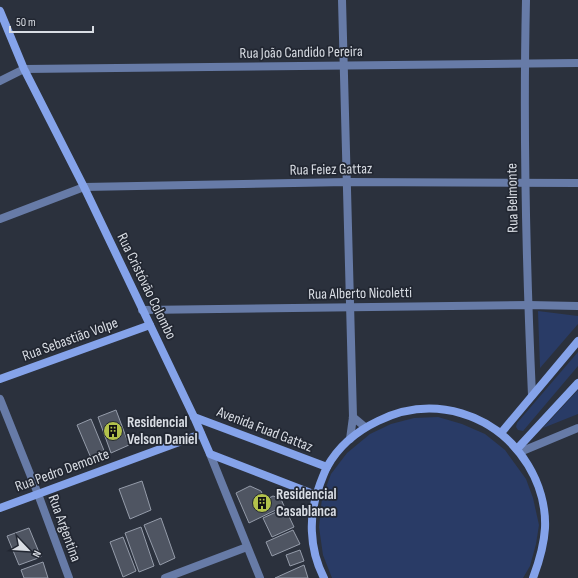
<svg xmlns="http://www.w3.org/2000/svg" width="578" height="578" font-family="'Sofia Sans Condensed',sans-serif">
<rect width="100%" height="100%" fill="#2b313d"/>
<g fill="#293b66">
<polygon points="538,311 578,316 578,324 540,368"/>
<polygon points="578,352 578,366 523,431 518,430 516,427 517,423"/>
<polygon points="578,390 578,414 543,428"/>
<polygon points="438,417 462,424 485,434 505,450 526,479 533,498 539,525 536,544 530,566 523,578 332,578 323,555 319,527 322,498 331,474 347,453 370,434 391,424 414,418"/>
</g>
<g fill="#4f5562" stroke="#959caa">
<polygon points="116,410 129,445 111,453 98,417"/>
<polygon points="91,419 105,453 91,458 77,425"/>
<polygon points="142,481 151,510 130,519 119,489"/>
<polygon points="250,486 261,491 265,500 273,496 281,499 284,506 249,523 236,493"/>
<polygon points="285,508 294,527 272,537 263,518"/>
<polygon points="161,518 175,558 160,565 144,525"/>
<polygon points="141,527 154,566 139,572 125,533"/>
<polygon points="29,528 41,557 19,565 7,536"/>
<polygon points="293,530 300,544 272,556 266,542"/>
<polygon points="123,537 136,571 123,577 110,542"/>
<polygon points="300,550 304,561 290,566 286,555"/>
<polygon points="43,562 48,578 24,578 21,570"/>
<polygon points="304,565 308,578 275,578"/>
</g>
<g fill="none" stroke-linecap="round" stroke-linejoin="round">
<g stroke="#677ba7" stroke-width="8">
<polyline points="342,0 353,417 350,439"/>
<path d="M526,0C523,132 526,263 532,395"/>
<polyline points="0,81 24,69 578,63"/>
<polyline points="0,219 84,187 347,182 578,183"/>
<polyline points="142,310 528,305 578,306"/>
<polyline points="0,399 38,494 69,578"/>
<polyline points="353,417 365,427"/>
<polyline points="520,452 578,428"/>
<polyline points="210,454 260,578"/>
<polyline points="165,578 247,547"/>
</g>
<g stroke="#85a3ea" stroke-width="8">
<polyline points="0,11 24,69 84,187 194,417 210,454 316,495"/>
<polyline points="0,379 150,325"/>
<polyline points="194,417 327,467"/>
<polyline points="501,433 578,341"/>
<polyline points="517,449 578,383"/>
<polyline points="0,508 201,434"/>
<path d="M324,578C309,549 308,514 320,484C322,479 324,473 327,467C338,447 357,431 378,421C433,394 496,413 528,465C539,483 546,506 545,528C544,546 539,562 533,578"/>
</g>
</g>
<defs>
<g id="building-disc" transform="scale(1)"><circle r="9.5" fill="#b3c24b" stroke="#222732"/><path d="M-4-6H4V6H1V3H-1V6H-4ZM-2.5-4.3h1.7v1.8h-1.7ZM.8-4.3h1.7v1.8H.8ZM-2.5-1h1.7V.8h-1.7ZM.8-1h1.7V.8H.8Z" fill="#111"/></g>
</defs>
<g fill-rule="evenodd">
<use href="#building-disc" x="113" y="431"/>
<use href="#building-disc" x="262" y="503"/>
</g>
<g text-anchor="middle" stroke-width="3.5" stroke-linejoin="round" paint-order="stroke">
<g font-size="15" fill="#d9dde4" stroke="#222732">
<text transform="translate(301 52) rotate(-1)" y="5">Rua João Candido Pereira</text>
<text transform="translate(331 169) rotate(-1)" y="5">Rua Feiez Gattaz</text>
<text transform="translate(512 198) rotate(-91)" y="5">Rua Belmonte</text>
<text transform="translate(147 286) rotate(64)" y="5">Rua Cristóvão Colombo</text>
<text transform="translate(360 293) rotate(-1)" y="5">Rua Alberto Nicoletti</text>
<text transform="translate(70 339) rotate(-20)" y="5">Rua Sebastião Volpe</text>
<text transform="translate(265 429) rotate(21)" y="5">Avenida Fuad Gattaz</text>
<text transform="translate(62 470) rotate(-20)" y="5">Rua Pedro Demonte</text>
<text transform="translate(65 528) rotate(70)" y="5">Rua Argentina</text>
</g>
<g font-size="15" font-weight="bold" fill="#d9dde4" stroke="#222732" text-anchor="start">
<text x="127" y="427">Residencial<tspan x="127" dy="17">Velson Daniel</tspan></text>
<text x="276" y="499">Residencial<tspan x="276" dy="17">Casablanca</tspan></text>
</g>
</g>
<g transform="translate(28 550) rotate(115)" stroke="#222732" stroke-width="3" paint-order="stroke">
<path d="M0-3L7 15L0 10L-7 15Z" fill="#d9dde4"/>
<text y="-6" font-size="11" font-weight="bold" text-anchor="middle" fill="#d9dde4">N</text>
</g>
<path d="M10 26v6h83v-6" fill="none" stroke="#d9dde4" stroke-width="2"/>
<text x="16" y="26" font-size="12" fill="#d9dde4" stroke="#222732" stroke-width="3" paint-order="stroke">50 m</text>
</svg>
